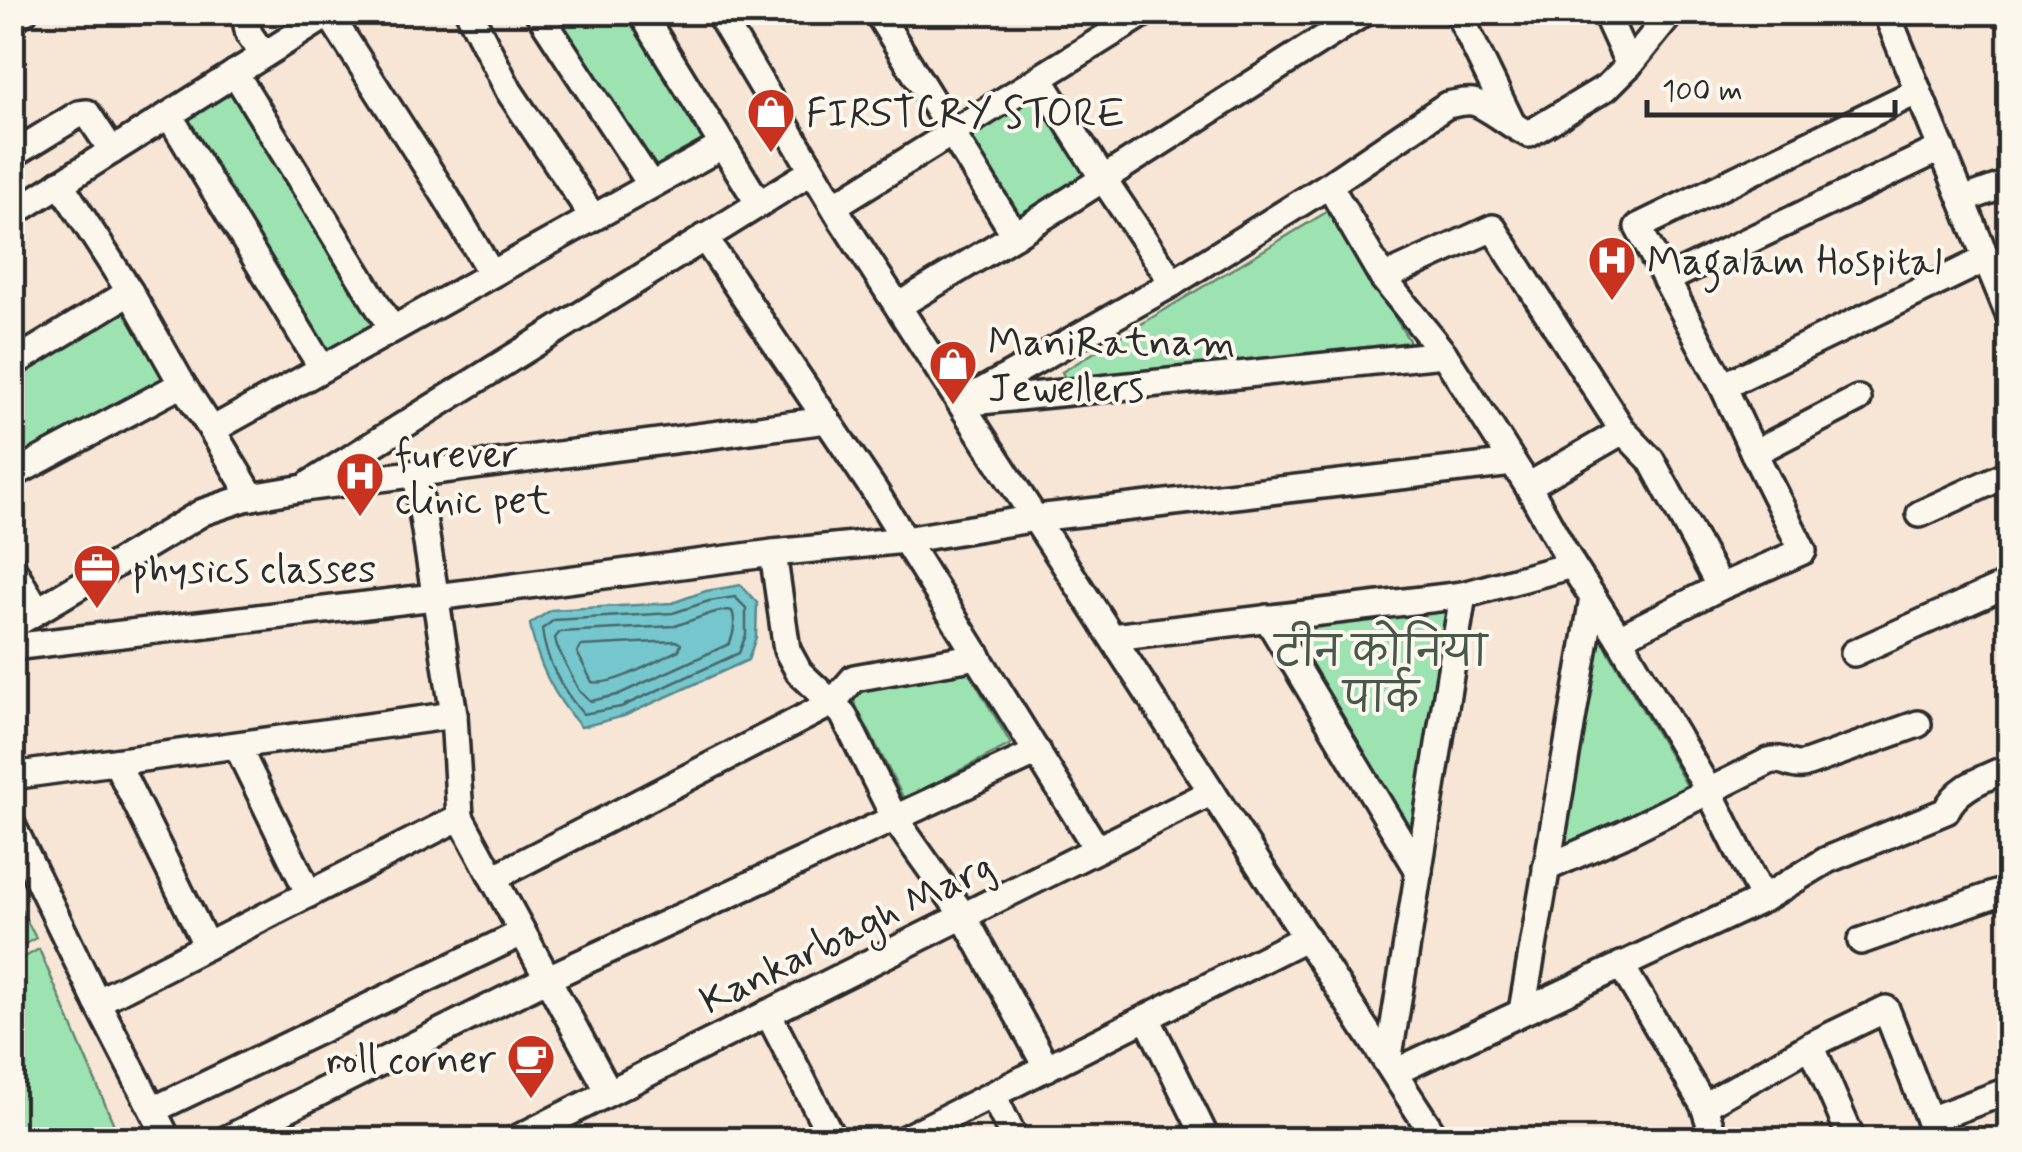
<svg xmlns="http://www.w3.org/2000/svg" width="2022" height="1152" font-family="Mynerve,'Playpen Sans Deva',sans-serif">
<rect width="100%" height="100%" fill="#f7e5d5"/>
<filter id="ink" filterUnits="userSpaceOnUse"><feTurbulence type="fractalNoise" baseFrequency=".01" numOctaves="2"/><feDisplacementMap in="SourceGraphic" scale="20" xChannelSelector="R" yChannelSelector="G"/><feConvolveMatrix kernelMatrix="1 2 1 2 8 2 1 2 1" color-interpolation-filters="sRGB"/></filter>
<g filter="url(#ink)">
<g fill="#9de3b1" stroke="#64876e" stroke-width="2.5">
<polygon points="545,13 625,13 707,142 653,168"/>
<polygon points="234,88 377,327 323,356 183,124"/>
<polygon points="1038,90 1091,175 1020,219 967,135"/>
<polygon points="1330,210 1410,342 1067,382 1062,372"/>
<polygon points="125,304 170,382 13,463 13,372"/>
<polygon points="1450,606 1415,818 1408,825 1284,629"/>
<polygon points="1596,630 1693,796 1560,854"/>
<polygon points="968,670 1011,744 904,799 854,702 857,691"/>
<polygon points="13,895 36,938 13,951 12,951"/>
<polygon points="39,949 120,1139 13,1139 13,964"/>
</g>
<path fill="#76c7cd" stroke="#58898c" stroke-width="2.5" d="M741,585L757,603L756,637L748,660L624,716L581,727C554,697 537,663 530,624L551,610L672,603L706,591Z"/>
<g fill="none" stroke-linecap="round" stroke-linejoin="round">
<g stroke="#49696c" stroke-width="2.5">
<path d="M735,597L746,608V635L739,653L621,707L583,714C563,691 545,660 542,629L554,620L673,613L709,601Z"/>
<path d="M728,610L732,611C736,621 734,635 729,644L617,695L591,701L579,691L557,646L555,638L560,632L675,626L712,613Z"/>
<path d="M676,641L681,644L679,650C657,660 613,687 592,682L577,652L581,646Z"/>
</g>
<g stroke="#2b2b2b" stroke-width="32">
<g id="minor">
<polyline points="244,12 249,34 263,54"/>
<polyline points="469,12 509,91 593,217"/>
<polyline points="538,12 651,185"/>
<polyline points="641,12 759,204"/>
<polyline points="718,12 842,220 1437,1140"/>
<polyline points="877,12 1015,235 1365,12"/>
<polyline points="1458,12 1512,124"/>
<polyline points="1605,12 1629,65"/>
<polyline points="1886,12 2010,317"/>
<polyline points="329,14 446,197 491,273"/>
<polyline points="12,20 24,12"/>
<polyline points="235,73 392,329"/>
<polyline points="1040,79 1104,180 1173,283"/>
<polyline points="169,115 322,368"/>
<polyline points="12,155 79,114 87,113 112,151"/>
<polyline points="60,183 130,292 182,384 212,430"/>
<polyline points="1329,185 1383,278 1444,354 1528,486 1572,565 1619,638 1709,791 1763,899"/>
<polyline points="1963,200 2010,183"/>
<polyline points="834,206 1146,12"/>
<polyline points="12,214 332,12"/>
<polyline points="704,237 874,490 1097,849"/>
<polyline points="1383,278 1493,228 1623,431 1528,486"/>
<polyline points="1666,280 1942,148"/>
<polyline points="898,306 1015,235"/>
<polyline points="12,364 130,292"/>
<polyline points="1723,386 1638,227 1918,91"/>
<polyline points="971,402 1444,354"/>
<path d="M961,403L1173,283L1329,185L1447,105C1455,104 1463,101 1472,102C1487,104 1511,127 1529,134L1607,87L1629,65L1672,12"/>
<polyline points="1623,431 1651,460 1720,587"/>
<polyline points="1754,453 1858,399"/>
<polyline points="416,473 454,715 460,817"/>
<polyline points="12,475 182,384"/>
<polyline points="311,483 812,171"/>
<polyline points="252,497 212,430 722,146"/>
<polyline points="1920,514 2010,473"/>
<polyline points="773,553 787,650 799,672 832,703 854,678 978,656"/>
<polyline points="12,567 37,611"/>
<polyline points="1267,618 1419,871"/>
<polyline points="12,626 203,512 245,498 304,488 827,420"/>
<polyline points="1113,637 1463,595"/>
<polyline points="1619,638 1720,587 1803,551 1754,453 1723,386 1986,259"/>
<polyline points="12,647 468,593 773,553 905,540 1036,518 1513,463"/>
<polyline points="1854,653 2010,583"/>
<polyline points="237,746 309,894"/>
<polyline points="116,762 207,946"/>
<polyline points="12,776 454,715"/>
<polyline points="12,825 97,1002 168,1140"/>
<path d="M1546,868L1623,834L1769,761C1783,756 1790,767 1803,765L1918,724"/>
<polyline points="493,878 832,703 843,714 895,819 963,915 1047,1068"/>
<polyline points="1861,941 2010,889"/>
<polyline points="1621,965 1704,1106 1811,1045 1886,1009 1937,1140"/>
<polyline points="97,1002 460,817 609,1092"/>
<polyline points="1522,1011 1593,598"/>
<polyline points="768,1013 833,1140"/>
<polyline points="1147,1018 1207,1140"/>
<polyline points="1811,1045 1852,1140"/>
<polyline points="1388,1062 1463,595 1572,565"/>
<path d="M1395,1072L1763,899L1827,860L1946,811C1957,786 1986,778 2010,767"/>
<polyline points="993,1095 1015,1140"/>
<polyline points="1704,1106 1715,1140"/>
<polyline points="153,1110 522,933"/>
<polyline points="1929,1120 2010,1090"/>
<polyline points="225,1140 546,979 1038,752"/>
<polyline points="514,1140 1212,792"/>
<polyline points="902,1140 1307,937"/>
</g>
</g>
<use href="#minor" stroke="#fbf7ec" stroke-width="25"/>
</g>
</g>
<defs>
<g id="shop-pin" transform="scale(2.5)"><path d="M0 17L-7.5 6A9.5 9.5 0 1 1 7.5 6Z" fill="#c8321e" stroke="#fbf7ec"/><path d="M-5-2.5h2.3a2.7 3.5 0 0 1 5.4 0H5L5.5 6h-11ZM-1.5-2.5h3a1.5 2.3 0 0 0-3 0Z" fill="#fff"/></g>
<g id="hospital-pin" transform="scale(2.5)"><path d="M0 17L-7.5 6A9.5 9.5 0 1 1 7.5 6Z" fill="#c8321e" stroke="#fbf7ec"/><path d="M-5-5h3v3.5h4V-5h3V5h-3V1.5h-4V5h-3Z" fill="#fff"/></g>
<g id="office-pin" transform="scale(2.5)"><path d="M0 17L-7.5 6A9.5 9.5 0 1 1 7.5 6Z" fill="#c8321e" stroke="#fbf7ec"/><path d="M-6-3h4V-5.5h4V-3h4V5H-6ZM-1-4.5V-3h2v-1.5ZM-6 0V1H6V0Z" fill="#fff"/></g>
<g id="cafe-pin" transform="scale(2.5)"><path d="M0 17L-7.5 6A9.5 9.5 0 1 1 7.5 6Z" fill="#c8321e" stroke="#fbf7ec"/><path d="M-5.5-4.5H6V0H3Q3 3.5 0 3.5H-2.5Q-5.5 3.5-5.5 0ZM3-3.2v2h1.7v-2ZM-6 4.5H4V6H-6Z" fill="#fff"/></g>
</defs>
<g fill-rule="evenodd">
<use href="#shop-pin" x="771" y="112"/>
<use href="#hospital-pin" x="1612" y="260"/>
<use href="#shop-pin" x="953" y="364"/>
<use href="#hospital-pin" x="360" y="476"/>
<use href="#office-pin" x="97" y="568"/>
<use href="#cafe-pin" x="531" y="1058"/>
</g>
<g text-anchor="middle" stroke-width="8" stroke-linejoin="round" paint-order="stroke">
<g font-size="40" fill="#2b2b2b" stroke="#fbf7ec" text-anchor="start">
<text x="806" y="126">FIRSTCRY STORE</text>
<text x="1647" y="274">Magalam Hospital</text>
<text x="988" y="355">ManiRatnam<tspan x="988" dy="46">Jewellers</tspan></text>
<text x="395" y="467">furever<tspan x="395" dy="46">clinic pet</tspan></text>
<text x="132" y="582">physics classes</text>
<text x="496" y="1072" text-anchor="end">roll corner</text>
</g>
<g font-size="40" fill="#48594c" stroke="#fbf7ec">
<text x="1381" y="665">टीन कोनिया<tspan x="1381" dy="46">पार्क</tspan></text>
</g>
<g font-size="40" fill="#2b2b2b" stroke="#fbf7ec">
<text transform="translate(846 932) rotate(-26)" y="14">Kankarbagh Marg</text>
</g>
</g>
<rect width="2022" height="1152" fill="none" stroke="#fbf7ec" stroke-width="50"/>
<rect x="25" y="25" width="1972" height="1102" fill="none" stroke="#2b2b2b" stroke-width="4" filter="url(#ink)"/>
<path d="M1647 100v15h248v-15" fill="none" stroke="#2b2b2b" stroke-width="5"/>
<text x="1662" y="100" font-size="30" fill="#2b2b2b" stroke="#fbf7ec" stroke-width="8" paint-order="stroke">100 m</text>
</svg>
